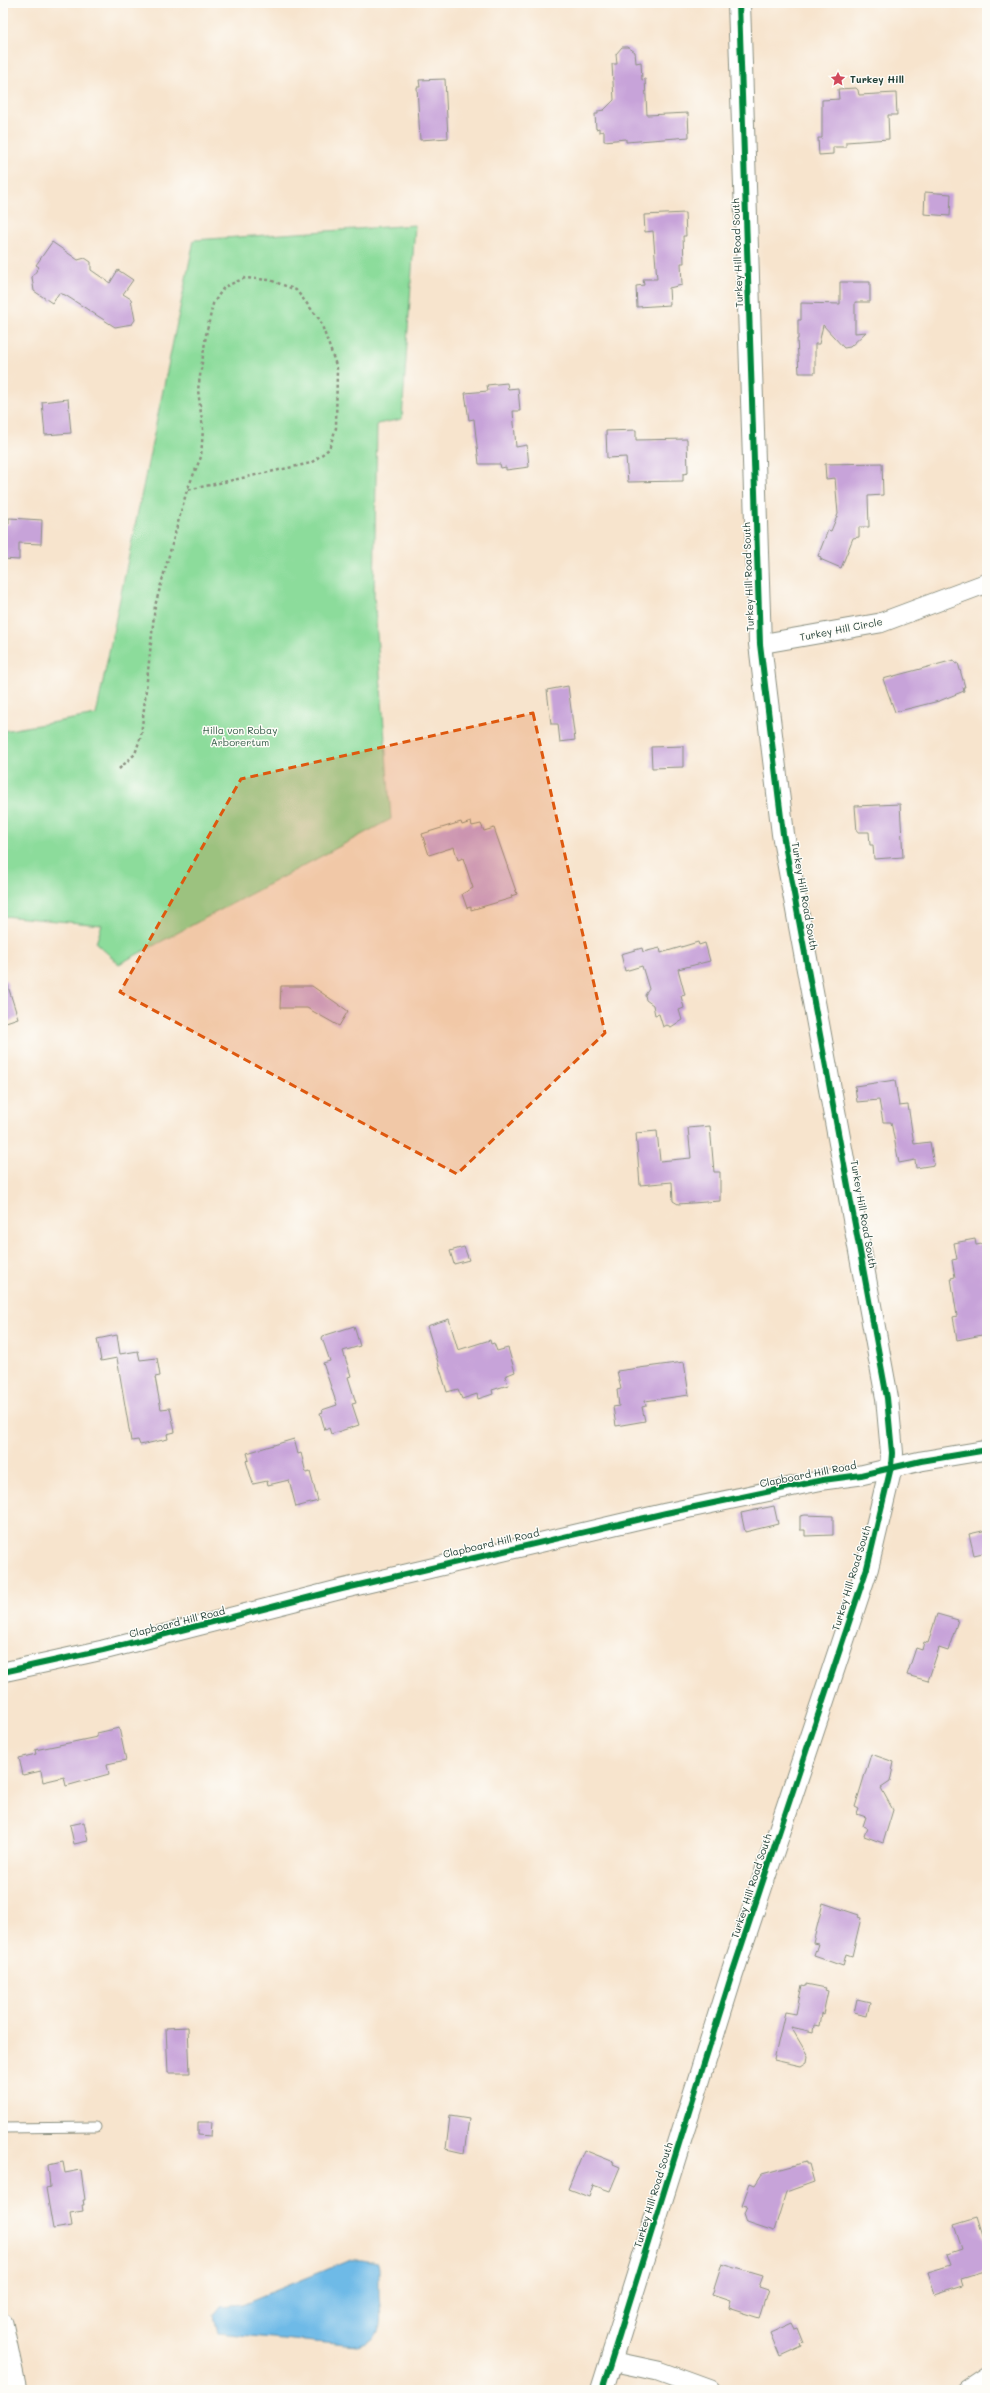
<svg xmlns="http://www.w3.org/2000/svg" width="990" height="2393" font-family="Mali,sans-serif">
<rect width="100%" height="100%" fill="#fdfcf7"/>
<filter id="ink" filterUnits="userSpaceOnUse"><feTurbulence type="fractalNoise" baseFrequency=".025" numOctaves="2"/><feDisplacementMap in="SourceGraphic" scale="8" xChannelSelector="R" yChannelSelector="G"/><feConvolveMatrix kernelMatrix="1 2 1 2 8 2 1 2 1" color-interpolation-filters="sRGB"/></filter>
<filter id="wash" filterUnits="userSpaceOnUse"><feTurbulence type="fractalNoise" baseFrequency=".012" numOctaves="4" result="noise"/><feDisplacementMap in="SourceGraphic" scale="16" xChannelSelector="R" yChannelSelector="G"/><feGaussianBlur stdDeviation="0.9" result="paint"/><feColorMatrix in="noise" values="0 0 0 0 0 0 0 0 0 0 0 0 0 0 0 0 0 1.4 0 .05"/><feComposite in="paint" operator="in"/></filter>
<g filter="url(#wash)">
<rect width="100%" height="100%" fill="#f7e4cd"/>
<polygon fill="#8cdc9b" stroke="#568c68" points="415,225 402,419 377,424 374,595 391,819 119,964 96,943 102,925 3,916 3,731 96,715 194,240"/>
<path fill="#6ebae7" stroke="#467c8e" d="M350,2260H362L378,2263L379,2268C379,2278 379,2287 379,2296C381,2317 386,2340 357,2346L218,2333L214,2315L221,2306L243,2304Z"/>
<g id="blocks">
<g fill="#c7a3d9">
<polygon points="622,47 628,47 635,52 636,63 641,62 642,80 645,79 647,115 688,113 689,137 626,142 626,139 604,141 604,131 599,132 599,128 596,129 595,114 598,114 598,111 604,110 614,100 612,64 617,64 616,54"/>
<polygon points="445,79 448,138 420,140 417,87 420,87 419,80"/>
<polygon points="856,88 858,90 859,95 896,93 897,115 888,115 889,139 846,142 846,147 833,147 833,154 819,155 818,138 822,138 822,100 839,99 838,89"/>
<polygon points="925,192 951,194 950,216 924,214"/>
<polygon points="685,213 686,236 683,236 684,263 681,263 682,285 669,288 670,305 637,307 636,286 644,285 643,279 657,279 653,231 645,232 644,215"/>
<polygon points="52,242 78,260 85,258 91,262 91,270 110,283 118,270 133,280 123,294 131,299 135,320 132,324 115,327 65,295 59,293 52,303 34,291 32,277 39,267 36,265"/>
<polygon points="840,282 870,282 870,302 855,302 855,333 866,332 850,347 844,348 823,325 819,344 815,344 815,373 799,373 797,339 798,339 798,320 801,320 801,303 840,304"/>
<polygon points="507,383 508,389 518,388 520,411 513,411 516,447 527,445 529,467 506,470 506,467 501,468 500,464 479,464 474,419 469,420 465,393 488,391 487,385"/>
<polygon points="68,399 71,433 45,435 42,402"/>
<polygon points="636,430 636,440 687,439 688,473 683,474 683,481 628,482 626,457 607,458 606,431"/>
<polygon points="882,463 883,495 868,496 869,527 859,527 859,537 853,538 841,568 820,559 821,557 818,556 828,530 831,531 838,514 835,478 826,479 825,464"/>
<polygon points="9,518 42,520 41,544 19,543 19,560 3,559 3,524 9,524"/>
<polygon points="954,660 956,664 958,663 965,687 963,687 964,691 939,701 895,712 883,679"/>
<polygon points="568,686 575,740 560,742 558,724 551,724 547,690"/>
<polygon points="683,746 683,767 652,768 651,747"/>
<polygon points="900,804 903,857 874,859 873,845 870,845 869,832 857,832 855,806"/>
<polygon points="461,822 462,825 471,822 472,826 481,824 484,831 494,828 517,894 511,896 512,898 471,910 471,907 467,908 462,894 473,888 463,858 458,860 454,847 429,855 422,834"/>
<polygon points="698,942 699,945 705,943 710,961 678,969 685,995 681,996 684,1008 679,1010 682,1020 671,1027 667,1025 663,1027 659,1014 655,1015 653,1005 646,1000 645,995 649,989 642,966 625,971 621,954 642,948 643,952 660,948 661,953"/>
<polygon points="6,980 18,1018 3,1023 3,981"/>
<polygon points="281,986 312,986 348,1011 339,1026 307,1008 280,1008"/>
<polygon points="895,1080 899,1106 908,1105 914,1144 930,1142 934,1165 916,1168 915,1160 899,1163 891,1122 883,1122 879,1100 857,1102 855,1086"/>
<polygon points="710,1126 714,1172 720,1172 720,1201 678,1204 673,1201 672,1182 640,1185 636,1133 657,1131 660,1161 691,1158 688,1128"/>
<polygon points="975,1239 976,1245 987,1243 987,1334 957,1340 953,1317 957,1316 951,1278 955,1277 952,1260 957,1259 954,1243"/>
<polygon points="464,1247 469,1260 454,1264 450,1251"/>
<polygon points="449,1319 458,1350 490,1340 491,1344 494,1343 497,1351 508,1348 515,1372 505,1376 508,1385 492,1390 493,1394 478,1399 477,1394 462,1399 458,1389 447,1392 427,1326"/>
<polygon points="354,1326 360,1346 343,1351 351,1376 348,1377 356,1403 352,1404 359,1425 331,1434 329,1428 325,1430 320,1413 323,1412 322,1410 337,1405 323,1363 330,1361 322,1338 323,1336"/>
<polygon points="117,1335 120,1354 138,1351 140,1360 157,1358 160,1376 155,1377 161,1409 170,1408 175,1432 167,1434 168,1439 140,1445 138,1440 131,1441 117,1358 101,1361 97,1339"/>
<polygon points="684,1362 689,1395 645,1401 646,1406 642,1407 645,1421 616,1426 613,1407 619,1406 617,1390 621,1389 617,1371"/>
<polygon points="294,1439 298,1454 301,1453 306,1473 310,1472 318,1501 296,1507 289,1480 268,1485 267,1481 253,1484 246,1461 249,1460 247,1453"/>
<polygon points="774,1506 778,1524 745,1532 741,1513"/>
<polygon points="805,1515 833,1516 833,1535 805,1536 805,1530 800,1530 800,1516"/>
<polygon points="987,1530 987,1552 974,1555 969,1534"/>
<polygon points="937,1614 958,1620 948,1651 939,1648 928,1681 907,1675 916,1648 922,1650 924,1642 928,1643"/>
<polygon points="119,1728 126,1760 107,1764 109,1774 66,1786 64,1777 43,1782 41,1771 23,1775 19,1758 36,1754 35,1750 97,1737 97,1733"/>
<polygon points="871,1754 894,1762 890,1782 881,1788 893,1810 883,1843 864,1836 867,1828 863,1826 866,1817 857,1814 859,1809 855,1807"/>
<polygon points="84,1822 88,1841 74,1844 70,1825"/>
<polygon points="823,1903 859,1915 858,1917 861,1918 852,1956 846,1954 843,1966 814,1956 818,1944 813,1943"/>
<polygon points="806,1984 826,1988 825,1990 828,1991 823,2014 821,2013 819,2026 814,2025 813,2032 791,2027 808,2056 807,2062 801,2066 774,2060 785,2012 796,2014 802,1985 806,1986"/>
<polygon points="857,1999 870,2002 867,2016 854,2013"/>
<polygon points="188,2027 190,2073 168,2073 166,2028"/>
<polygon points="450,2116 469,2119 464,2153 446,2149"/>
<polygon points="198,2122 212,2122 211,2136 198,2135"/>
<polygon points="584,2150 614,2162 613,2164 620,2167 610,2191 593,2185 589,2197 568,2189"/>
<polygon points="63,2162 65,2173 81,2170 85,2200 83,2200 84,2205 82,2205 83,2211 70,2213 72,2226 53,2229 46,2188 50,2187 48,2165"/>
<polygon points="806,2162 806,2164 809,2164 814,2182 786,2192 774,2231 747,2222 744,2213 747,2206 742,2205 750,2183 755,2185 762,2174"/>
<polygon points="977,2218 987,2250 987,2271 961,2279 963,2285 935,2294 928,2272 951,2265 947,2254 962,2249 954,2225"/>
<polygon points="722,2264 763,2276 759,2287 768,2290 759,2318 728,2308 730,2301 712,2295"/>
<polygon points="792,2323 795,2329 798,2328 804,2343 801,2344 802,2347 780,2357 770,2333"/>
</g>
</g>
</g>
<g filter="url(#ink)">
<use href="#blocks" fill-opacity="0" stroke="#8b9080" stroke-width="1"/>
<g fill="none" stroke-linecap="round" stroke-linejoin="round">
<g stroke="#8b9080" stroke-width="11">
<polyline id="service" points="3,2128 96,2127"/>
</g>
<g stroke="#8b9080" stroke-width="21">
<g id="minor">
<polyline points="760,644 880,623 987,583"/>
<polyline points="3,1672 103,1650 342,1589 666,1513 823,1480 861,1475 921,1461 987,1450"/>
<polyline points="3,2323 17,2390"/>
<polyline points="611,2361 658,2371 710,2390"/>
<polyline points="966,2390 987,2376"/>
</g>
</g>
<g stroke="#8b9080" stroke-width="24">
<polyline id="tertiary" points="602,2390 731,1977 867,1568 891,1467 892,1453 887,1398 783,834 760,644 739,3"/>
</g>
<polyline stroke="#8b9080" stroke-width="2.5" stroke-dasharray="3 3" stroke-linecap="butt" points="119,769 135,754 141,736 155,606 187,490 311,463 329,449 336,428 337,368 320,320 296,290 270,280 245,278 224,287 213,304 206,335 198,390 203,429 201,457 187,490"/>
<use href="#service" stroke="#fff" stroke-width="9"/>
<use href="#minor" stroke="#fff" stroke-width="19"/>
<use href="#tertiary" stroke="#fff" stroke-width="22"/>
<g stroke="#fdfcf7" stroke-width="8">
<g id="cycleway">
<polyline points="3,1672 103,1650 342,1589 666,1513 823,1480 861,1475 921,1461 987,1450"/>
<polyline points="602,2390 731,1977 867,1568 891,1467 892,1453 887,1398 783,834 760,644 739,3"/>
</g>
</g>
<use href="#cycleway" stroke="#00873e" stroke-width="6"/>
</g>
</g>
<path fill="#de580e" fill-opacity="0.2" stroke="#de580e" stroke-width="3" stroke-dasharray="8 5" stroke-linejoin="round" d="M533,713L605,1033L457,1174L120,992L241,779Z"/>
<defs>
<g id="sight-bare" transform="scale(1.2)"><path d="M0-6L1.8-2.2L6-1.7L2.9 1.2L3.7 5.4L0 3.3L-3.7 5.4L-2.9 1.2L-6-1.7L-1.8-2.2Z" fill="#d1495b" stroke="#fdfcf7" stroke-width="2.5" paint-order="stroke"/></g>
</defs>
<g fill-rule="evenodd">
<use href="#sight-bare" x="838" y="79"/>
</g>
<g text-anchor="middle" stroke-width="3" stroke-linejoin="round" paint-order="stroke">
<g font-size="10" font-weight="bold" fill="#1f3d34" stroke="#fdfcf7" text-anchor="start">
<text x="850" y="83">Turkey Hill</text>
</g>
<g font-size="10" fill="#1f3d34" stroke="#fdfcf7">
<text transform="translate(737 253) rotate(-92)" y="4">Turkey Hill Road South</text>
<text transform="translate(748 577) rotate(-92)" y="4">Turkey Hill Road South</text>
<text transform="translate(841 629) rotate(-11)" y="4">Turkey Hill Circle</text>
<text transform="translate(805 896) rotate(80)" y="4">Turkey Hill Road South</text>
<text transform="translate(864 1214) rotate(80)" y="4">Turkey Hill Road South</text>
<text transform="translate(808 1474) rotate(-11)" y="4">Clapboard Hill Road</text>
<text transform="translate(491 1543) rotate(-13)" y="4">Clapboard Hill Road</text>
<text transform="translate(851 1578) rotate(-73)" y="4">Turkey Hill Road South</text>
<text transform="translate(177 1622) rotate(-14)" y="4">Clapboard Hill Road</text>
<text transform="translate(751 1886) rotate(-72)" y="4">Turkey Hill Road South</text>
<text transform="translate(653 2195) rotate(-73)" y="4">Turkey Hill Road South</text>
</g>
<g font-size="10" fill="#355d49" stroke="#fdfcf7">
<text x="240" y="734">Hilla von Robay<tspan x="240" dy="12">Arborertum</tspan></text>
</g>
</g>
<rect width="990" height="2393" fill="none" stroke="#fdfcf7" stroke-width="16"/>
</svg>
